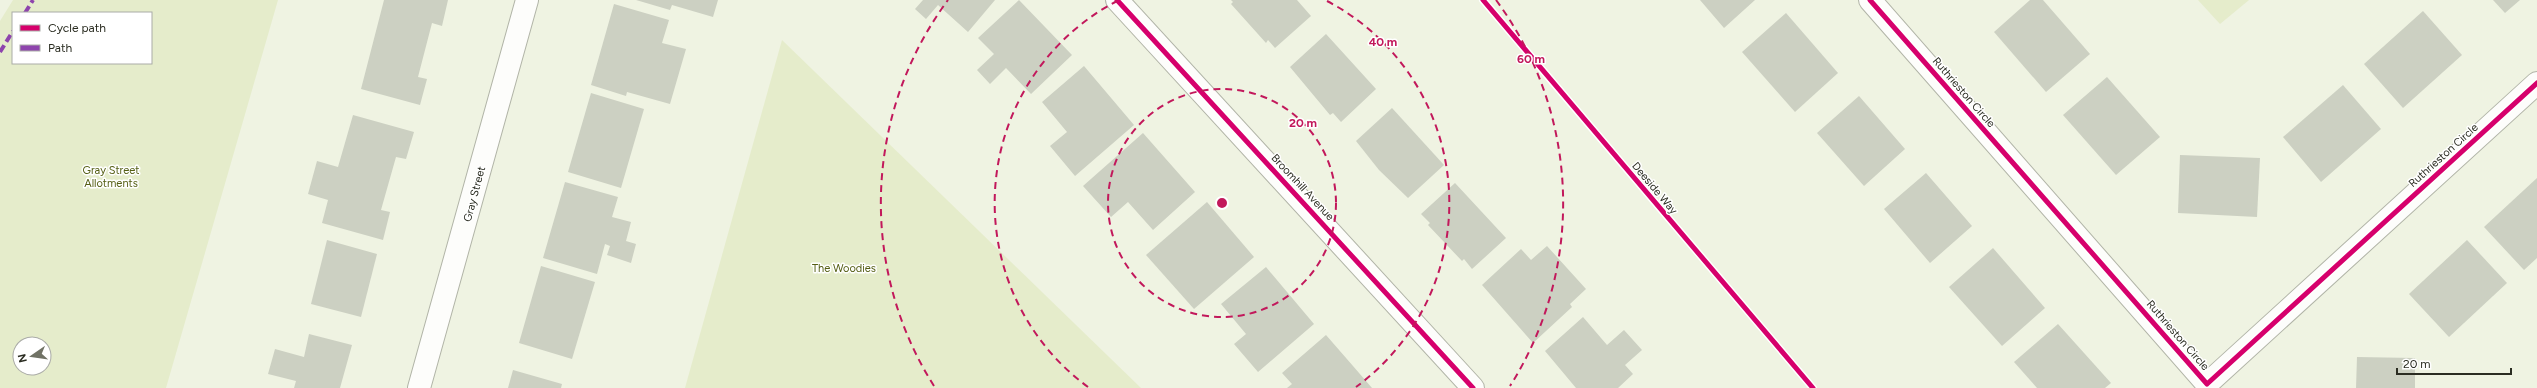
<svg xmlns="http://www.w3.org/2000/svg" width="2537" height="388" font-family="Figtree,sans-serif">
<rect width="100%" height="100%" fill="#eff3e2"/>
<g fill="#e5eccb" fill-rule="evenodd">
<path d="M13,0H278L166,388H0V21ZM13,13H151V63H13ZM20,344H44V368H20Z"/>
<polygon points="2198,0 2249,0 2220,24"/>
<polygon points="782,40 1141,388 685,388"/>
</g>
<g fill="#ccd0c2">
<polygon points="384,0 448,0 442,26 432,23 418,77 427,79 420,105 361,89"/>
<polygon points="636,0 718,0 713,17 672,5 670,10"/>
<polygon points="923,0 995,0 968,32 938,5 926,19 915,9"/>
<polygon points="1019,0 1072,55 1031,94 1006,68 990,84 977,70 994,54 978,38"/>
<polygon points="1231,0 1297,0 1311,16 1275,48 1268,40 1266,43 1231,4 1233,2"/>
<polygon points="1700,0 1755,0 1724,28"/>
<polygon points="2030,0 2043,0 2090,54 2046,92 1994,32"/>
<polygon points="2493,0 2520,0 2505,13"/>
<polygon points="614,4 669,20 662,43 686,49 670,104 627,92 626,96 591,85"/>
<polygon points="2423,11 2462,55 2403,108 2364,64"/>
<polygon points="1786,13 1838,73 1795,112 1742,52"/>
<polygon points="1326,34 1376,89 1341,122 1333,113 1330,115 1290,67"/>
<polygon points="1084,66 1134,125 1075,176 1050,146 1067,132 1042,102"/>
<polygon points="2107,77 2160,137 2116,175 2063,115"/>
<polygon points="2343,85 2381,129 2321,182 2283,137"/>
<polygon points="591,93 644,109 621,188 568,172"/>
<polygon points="1859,96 1905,149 1864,186 1817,133"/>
<polygon points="1392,108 1444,165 1408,198 1379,170 1356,141"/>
<polygon points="353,115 414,132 406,159 396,157 381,210 390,212 383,240 322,223 328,200 308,194 317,161 338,167"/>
<polygon points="1143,133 1195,192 1153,230 1128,202 1111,217 1083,186"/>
<polygon points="2180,155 2260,158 2257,217 2178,213"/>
<polygon points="1926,173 1972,226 1930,263 1884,209"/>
<polygon points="2537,178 2537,258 2524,270 2484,227"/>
<polygon points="565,182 618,197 612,217 631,222 626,241 636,244 631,263 607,255 610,246 605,244 597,274 543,258"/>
<polygon points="1455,183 1506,238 1472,269 1464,259 1462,261 1428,225 1430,223 1421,214"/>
<polygon points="1207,202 1254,257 1194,309 1146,255"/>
<polygon points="327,240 377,254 361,317 311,304"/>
<polygon points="2467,240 2507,283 2449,337 2409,294"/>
<polygon points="1547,246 1586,289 1570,304 1572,307 1533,343 1482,285 1521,249 1531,260"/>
<polygon points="1993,248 2045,308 2002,346 1949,287"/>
<polygon points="541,266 595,282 572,359 519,343"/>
<polygon points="1266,267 1314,324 1258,372 1234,344 1246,334 1221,304"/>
<polygon points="1583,317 1607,345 1624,330 1642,350 1625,365 1633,374 1618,388 1576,388 1545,351"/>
<polygon points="2058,324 2111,383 2105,388 2037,388 2014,362"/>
<polygon points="309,334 352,345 340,388 294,388 296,381 268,374 275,349 304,357"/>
<polygon points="1326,335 1353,366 1372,388 1287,388 1292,384 1282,373"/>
<polygon points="2357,357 2415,358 2415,388 2356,388"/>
<polygon points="513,370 562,384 561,388 508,388"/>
</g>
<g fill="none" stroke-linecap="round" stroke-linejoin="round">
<g stroke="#b1b4a7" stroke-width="24">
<g id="minor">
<polyline points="1117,0 1473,388"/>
<polyline points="1870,0 2207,384 2537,83"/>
<polyline points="419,388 527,0"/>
</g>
</g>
<use href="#minor" stroke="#fdfdfb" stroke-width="22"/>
<g stroke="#8e44ad" stroke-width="4" stroke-dasharray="8 4" stroke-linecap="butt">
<polyline points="25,13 33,0"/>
<polyline points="0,52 13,31"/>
</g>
<g stroke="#fff" stroke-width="8">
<g id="cycleway">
<polyline points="1117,0 1473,388"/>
<polyline points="1483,0 1813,388"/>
<polyline points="1870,0 2207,384 2537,83"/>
</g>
</g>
<use href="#cycleway" stroke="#d6006c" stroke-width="5"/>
</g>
<g fill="none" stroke="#c2185b" stroke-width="2" stroke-dasharray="7 5">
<circle cx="1222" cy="203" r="114"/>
<path d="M1088 387A228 228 0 0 1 1117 1M1327 1A228 228 0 0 1 1356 387"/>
<path d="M934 386A341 341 0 0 1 948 0M1496 0A341 341 0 0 1 1510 386"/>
</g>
<g text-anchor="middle" stroke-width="3" stroke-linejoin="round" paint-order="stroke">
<g font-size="11" fill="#2b2d22" stroke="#fff">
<text transform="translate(1964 92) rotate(49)" y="4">Ruthrieston Circle</text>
<text transform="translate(2443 155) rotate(-42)" y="4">Ruthrieston Circle</text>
<text transform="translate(1303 187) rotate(47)" y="4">Broomhill Avenue</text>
<text transform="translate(1655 188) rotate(50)" y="4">Deeside Way</text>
<text transform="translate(474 194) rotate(-75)" y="4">Gray Street</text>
<text transform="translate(2178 335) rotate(49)" y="4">Ruthrieston Circle</text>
</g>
<g font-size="11" fill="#545e13" stroke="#fff">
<text x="111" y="174">Gray Street<tspan x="111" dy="13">Allotments</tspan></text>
<text x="844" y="272">The Woodies</text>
</g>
</g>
<circle cx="1222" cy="203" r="6" fill="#c2185b" stroke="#fff" stroke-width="2"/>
<g font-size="12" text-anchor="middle" font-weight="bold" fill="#c2185b" stroke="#fff" stroke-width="3" stroke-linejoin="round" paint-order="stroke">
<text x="1383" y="46">40 m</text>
<text x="1531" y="63">60 m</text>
<text x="1303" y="127">20 m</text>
</g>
<rect x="12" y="12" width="140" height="52" fill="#ffffff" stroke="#aaaba7"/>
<rect x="20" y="25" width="20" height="6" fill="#d6006c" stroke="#aaaba7"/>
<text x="48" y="32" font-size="12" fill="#2b2d22">Cycle path</text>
<rect x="20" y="45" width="20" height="6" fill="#8e44ad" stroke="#aaaba7"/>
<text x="48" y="52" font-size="12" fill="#2b2d22">Path</text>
<g transform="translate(32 356) rotate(257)"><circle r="19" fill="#ffffff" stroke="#aaaba7"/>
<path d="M0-3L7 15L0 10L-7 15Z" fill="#707265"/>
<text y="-6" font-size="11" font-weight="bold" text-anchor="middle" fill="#2b2d22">N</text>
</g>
<path d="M2397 368v6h114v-6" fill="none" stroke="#2b2d22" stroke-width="2"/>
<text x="2403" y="368" font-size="12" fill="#2b2d22" stroke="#ffffff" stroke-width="3" paint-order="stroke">20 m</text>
</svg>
